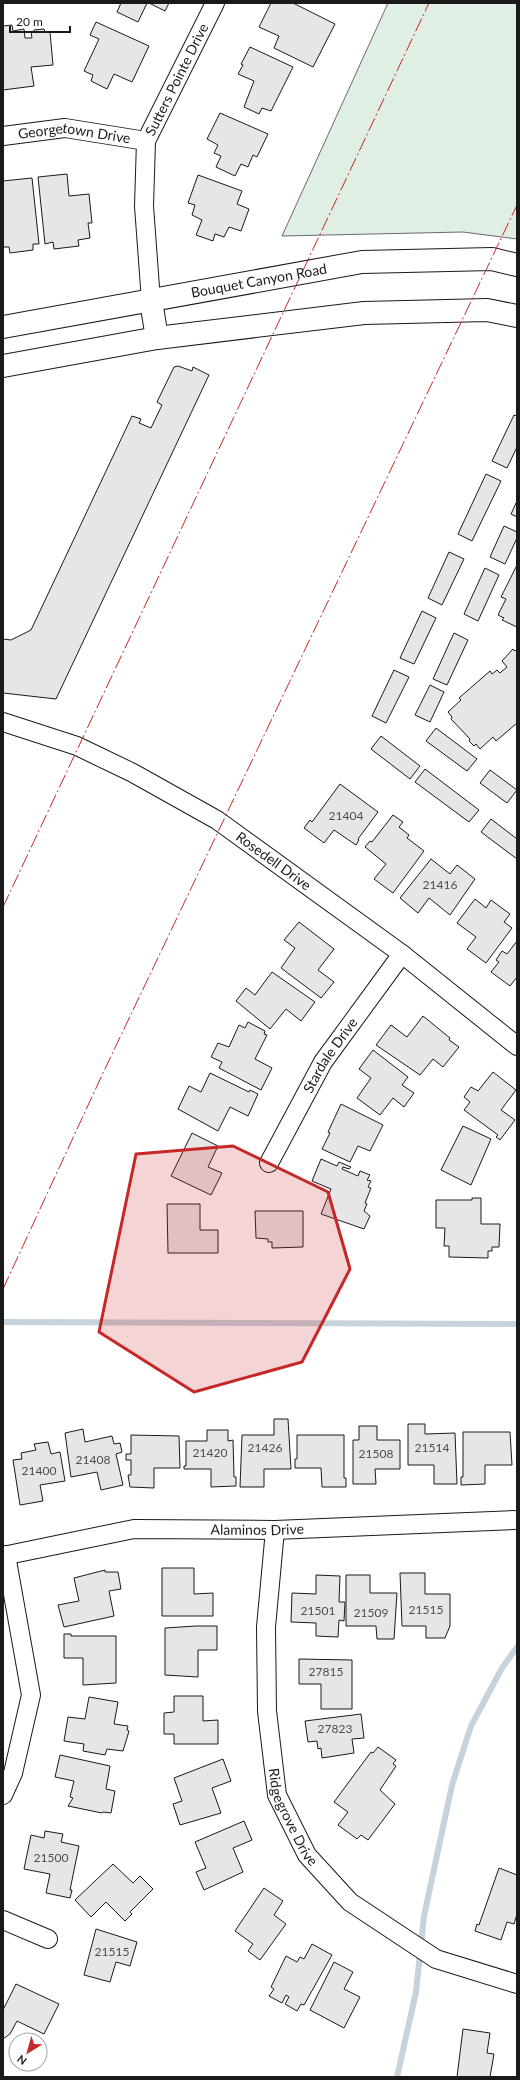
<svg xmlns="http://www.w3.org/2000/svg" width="520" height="2080" font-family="Lato,sans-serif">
<rect width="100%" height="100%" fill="#fff"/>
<polygon fill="#e0efe3" stroke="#6a6a6a" points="388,3 517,3 517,239 463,232 282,236"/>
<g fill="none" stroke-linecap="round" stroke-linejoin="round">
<g stroke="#c6d2dc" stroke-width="6">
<polyline points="3,1322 517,1324"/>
<polyline points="397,2077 416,1992 424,1916 452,1785 471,1726 502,1668 517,1647"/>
</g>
</g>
<g fill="#e6e6e6" stroke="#1a1a1a">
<polygon points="121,3 147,3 138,22 117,12"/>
<polygon points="149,3 169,3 165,11"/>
<polygon points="271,3 293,3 335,24 313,67 274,48 279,36 259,27"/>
<polygon points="96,22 149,46 132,82 114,74 107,89 91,81 93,75 84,71 99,39 90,35"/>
<polygon points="12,25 13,31 24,29 25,38 32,38 31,32 34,32 34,30 44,29 45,32 50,32 53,65 31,67 34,86 3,90 3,26"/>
<polygon points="250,47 293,67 271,111 262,108 259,114 244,107 254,81 238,74 243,65 241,64"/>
<polygon points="220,113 268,134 257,157 253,155 248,167 241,164 235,176 216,167 221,156 214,153 218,145 207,139"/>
<polygon points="67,174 69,196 89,194 92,223 88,223 90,238 78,240 79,246 54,249 53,242 45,244 38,177"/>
<polygon points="198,175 242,191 237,204 249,209 241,231 229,227 224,237 215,234 213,241 196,235 202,220 192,215 195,205 188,203"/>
<polygon points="32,178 39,244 33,244 33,250 10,253 9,247 3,247 3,181"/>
<polygon points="178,366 192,371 193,367 209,375 56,699 3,693 3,639 11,640 31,630 132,416 141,419 139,423 151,428 162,405 157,402 174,367"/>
<polygon points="514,415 517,416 517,447 507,468 492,461"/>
<polygon points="486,474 501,481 472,541 458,534"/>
<polygon points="517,501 517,517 511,514"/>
<polygon points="504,526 517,532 517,538 505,564 490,557"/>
<polygon points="449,552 464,559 442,605 428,598"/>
<polygon points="517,565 517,627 502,620 504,618 498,615 506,599 501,597"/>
<polygon points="485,568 499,575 478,621 464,614"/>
<polygon points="422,611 436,618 414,664 400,658"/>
<polygon points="454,633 468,640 447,685 433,679"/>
<polygon points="513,649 515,651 517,649 517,723 496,741 493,737 480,749 476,744 474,746 469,741 470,739 451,719 452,717 448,712 461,700 459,698 490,671 492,674 497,670 500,673 507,667 502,661"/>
<polygon points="394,670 409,677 386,723 372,716"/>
<polygon points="430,685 444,692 430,722 415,715"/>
<polygon points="436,728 477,759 467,771 426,741"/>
<polygon points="381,736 420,766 410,779 371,749"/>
<polygon points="425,769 479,810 469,822 415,782"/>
<polygon points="490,770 517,790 507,803 480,783"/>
<polygon points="340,784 378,812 358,839 359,840 356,845 334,830 324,843 304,828 310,820 312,822"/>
<polygon points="393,815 403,822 399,827 409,835 407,838 424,851 393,893 374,879 386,864 365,847 370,841 372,842"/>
<polygon points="491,819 517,839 517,859 481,832"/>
<polygon points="431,859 450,874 457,865 475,879 450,915 429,898 418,913 400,898"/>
<polygon points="475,899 486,908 491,900 510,914 504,922 512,928 486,963 467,949 476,937 457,923"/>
<polygon points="299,922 334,949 318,970 334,982 321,998 281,968 295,948 284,940"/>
<polygon points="517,941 517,977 510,986 491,972 499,962 496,960 502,951 507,954"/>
<polygon points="272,972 315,1002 301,1021 286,1009 270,1029 236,1001 246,988 255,995"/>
<polygon points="423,1016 450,1038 449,1040 459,1047 443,1067 433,1059 420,1075 376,1045 391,1025 407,1037"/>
<polygon points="248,1022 265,1031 264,1034 267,1035 255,1059 272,1068 261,1090 219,1068 222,1062 211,1057 218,1043 229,1047 239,1025 245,1028"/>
<polygon points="373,1050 408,1077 402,1085 414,1093 404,1107 393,1098 380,1115 357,1098 371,1078 359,1069"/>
<polygon points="493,1072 516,1090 501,1110 515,1120 500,1140 496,1137 498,1135 464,1110 470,1102 464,1097 471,1087 478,1091"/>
<polygon points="210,1073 249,1092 250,1090 258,1094 248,1116 230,1107 218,1131 178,1109 189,1086 201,1092"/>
<polygon points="341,1104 383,1125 370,1151 358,1146 350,1162 322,1149 330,1133 328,1132"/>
<polygon points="463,1126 491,1139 471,1185 441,1170"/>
<polygon points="192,1133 218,1146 208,1167 222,1173 211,1195 171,1176"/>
<polygon points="321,1159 337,1166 339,1162 351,1167 349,1169 343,1167 342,1169 358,1176 360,1171 370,1175 367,1180 371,1181 368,1187 371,1188 365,1203 367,1204 364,1211 370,1216 364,1229 321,1214 331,1189 312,1181"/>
<polygon points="472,1198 481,1198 481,1224 500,1224 499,1247 492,1247 492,1251 488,1251 488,1258 449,1257 449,1246 444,1246 445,1228 436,1228 436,1200 472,1200"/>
<polygon points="167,1204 200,1204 200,1230 218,1230 218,1253 168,1253"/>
<polygon points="255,1211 303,1211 303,1247 272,1248 272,1242 268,1242 268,1239 256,1238"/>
<polygon points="274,1419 288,1419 291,1469 264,1469 264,1487 240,1487 242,1435 274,1435"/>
<polygon points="408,1424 425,1424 425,1434 455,1433 457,1484 434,1484 434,1465 408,1465"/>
<polygon points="359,1426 377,1426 377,1440 400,1440 400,1469 375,1469 376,1484 353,1484 353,1440 359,1440"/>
<polygon points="83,1429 85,1442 112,1436 114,1444 120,1443 122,1452 116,1454 123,1485 101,1490 97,1472 71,1477 65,1433"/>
<polygon points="207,1430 228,1430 228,1441 233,1440 234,1477 236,1477 236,1486 211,1487 211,1469 184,1469 184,1466 186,1466 186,1441 207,1441"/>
<polygon points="463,1432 510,1432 512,1465 485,1465 485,1484 461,1485 461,1477 463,1477"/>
<polygon points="131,1435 179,1436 180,1468 154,1468 154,1488 130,1487 128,1475 131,1475 131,1460 126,1460 126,1454 131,1454"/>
<polygon points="297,1435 344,1435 344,1478 346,1478 346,1487 322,1487 321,1468 295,1468 295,1459 297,1459"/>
<polygon points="48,1442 51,1454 60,1452 65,1481 40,1485 43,1501 20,1505 13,1460 22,1459 21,1453 36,1450 34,1444"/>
<polygon points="162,1568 194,1568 194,1594 213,1593 213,1616 162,1616"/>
<polygon points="105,1570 105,1572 118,1572 121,1589 109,1591 114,1616 64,1627 58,1605 79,1601 74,1578"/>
<polygon points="400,1573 425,1573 425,1594 450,1594 450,1626 445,1638 426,1638 426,1626 402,1626"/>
<polygon points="316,1575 340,1576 339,1602 345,1602 344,1621 339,1620 338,1637 316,1636 316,1623 291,1622 292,1593 316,1594"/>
<polygon points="346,1575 370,1575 370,1593 397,1593 394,1639 377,1639 376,1626 346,1626"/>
<polygon points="196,1626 217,1626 217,1650 198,1650 198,1677 165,1675 165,1628"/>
<polygon points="64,1634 71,1634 71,1636 116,1636 116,1683 83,1685 83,1658 64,1658"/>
<polygon points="299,1659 352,1660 352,1709 321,1709 321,1684 299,1684"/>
<polygon points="174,1696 203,1696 203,1721 218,1720 218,1744 174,1744 174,1734 164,1734 164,1713 174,1712"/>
<polygon points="89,1697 118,1702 114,1724 128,1726 127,1730 129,1731 123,1751 107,1749 105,1755 83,1751 84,1744 64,1741 68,1717 85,1719"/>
<polygon points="361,1714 364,1738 352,1739 354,1753 322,1758 321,1748 318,1749 317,1741 308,1742 305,1721"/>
<polygon points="378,1747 396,1760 393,1764 396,1766 380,1790 395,1804 368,1840 361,1835 357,1839 338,1825 348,1812 334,1802 371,1752 373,1753"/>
<polygon points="60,1755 110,1766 106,1789 115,1791 111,1813 103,1812 102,1813 68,1806 73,1798 70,1797 74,1781 55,1777"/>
<polygon points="223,1759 231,1781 212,1788 221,1813 180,1825 173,1804 182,1801 174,1778"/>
<polygon points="244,1821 252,1840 233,1848 243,1872 204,1890 196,1872 206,1868 195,1842"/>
<polygon points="45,1831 63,1834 61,1842 79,1846 70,1890 72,1890 70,1898 46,1893 50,1874 24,1869 31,1835 44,1838"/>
<polygon points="113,1864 133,1883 140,1876 153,1889 130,1912 132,1914 125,1921 106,1902 91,1917 75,1900"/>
<polygon points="499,1868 517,1875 517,1914 514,1924 507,1922 501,1940 475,1931 477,1924 479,1925"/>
<polygon points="264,1888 283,1901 274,1915 286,1924 260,1960 248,1951 253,1944 235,1931"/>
<polygon points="96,1929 137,1942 130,1966 116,1962 110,1982 84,1975"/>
<polygon points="312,1944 332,1955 304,2005 301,2004 297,2011 285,2004 289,1997 286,1995 282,2003 269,1996 274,1989 271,1987 286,1956 297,1962 300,1957 304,1959"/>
<polygon points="334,1962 353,1972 344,1989 360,1997 344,2028 310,2010"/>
<polygon points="16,1984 59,2004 44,2034 17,2021 10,2034 3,2039 3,2010"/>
<polygon points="463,2029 490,2033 487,2053 494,2054 490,2077 457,2077"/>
</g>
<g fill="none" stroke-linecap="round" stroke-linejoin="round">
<g stroke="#1a1a1a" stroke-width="20">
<g id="street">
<path id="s1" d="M3,136L65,128L146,141"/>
<path id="s2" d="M151,301L144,206L146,141L215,3"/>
<path id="s3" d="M3,722L77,746L133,773L217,820L402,954L517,1046"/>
<path id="s4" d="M269,1163L323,1062L402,954"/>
<path id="s5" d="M275,1530L266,1627L267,1711L277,1795L307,1855L350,1902L436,1959L517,1984"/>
<path id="s6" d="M3,1556L134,1529L275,1530L514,1520"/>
<polyline points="3,1795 13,1773 31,1695 6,1555"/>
<polyline points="3,1920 48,1939"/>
</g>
</g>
<g stroke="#1a1a1a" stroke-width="24">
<g id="primary">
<polyline points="151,301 157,338"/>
<path id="s7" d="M3,327L362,262L492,259L517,265"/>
<polyline points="3,366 157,338 364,313 487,310 517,316"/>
</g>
</g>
<use href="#street" stroke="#fff" stroke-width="18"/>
<use href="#primary" stroke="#fff" stroke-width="22"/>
<g stroke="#c62828" stroke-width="1" stroke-dasharray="14 3 2 3" stroke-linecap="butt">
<polyline points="3,907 429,3"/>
<polyline points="3,1289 103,1073 517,205"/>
</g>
</g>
<path fill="#c62828" fill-opacity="0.2" stroke="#c62828" stroke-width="3" stroke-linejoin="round" d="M233,1146L328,1192L350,1269L302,1362L194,1392L99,1332L136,1154Z"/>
<g text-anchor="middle" stroke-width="3" stroke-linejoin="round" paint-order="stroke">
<g font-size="12" fill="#4d4d4d">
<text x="346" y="820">21404</text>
<text x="440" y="889">21416</text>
<text x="265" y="1452">21426</text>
<text x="432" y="1452">21514</text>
<text x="210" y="1457">21420</text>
<text x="376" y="1458">21508</text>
<text x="93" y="1464">21408</text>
<text x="39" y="1475">21400</text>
<text x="426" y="1614">21515</text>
<text x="318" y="1615">21501</text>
<text x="371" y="1617">21509</text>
<text x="326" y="1676">27815</text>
<text x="335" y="1733">27823</text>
<text x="51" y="1862">21500</text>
<text x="112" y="1956">21515</text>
</g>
<g font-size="14" fill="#1a1a1a" stroke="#fff">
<text dy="5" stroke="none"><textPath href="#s2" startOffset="229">Sutters Pointe Drive</textPath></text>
<text dy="5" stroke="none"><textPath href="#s1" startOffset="72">Georgetown Drive</textPath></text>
<text dy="5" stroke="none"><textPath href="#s7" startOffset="260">Bouquet Canyon Road</textPath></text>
<text dy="5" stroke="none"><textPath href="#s3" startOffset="306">Rosedell Drive</textPath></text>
<text dy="5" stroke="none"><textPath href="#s4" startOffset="124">Stardale Drive</textPath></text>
<text dy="5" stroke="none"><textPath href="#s6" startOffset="257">Alaminos Drive</textPath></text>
<text dy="5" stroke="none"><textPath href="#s5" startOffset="292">Ridgegrove Drive</textPath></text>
</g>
</g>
<rect width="520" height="2080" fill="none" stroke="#1a1a1a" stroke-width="8"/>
<g transform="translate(28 2052) rotate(217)"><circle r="19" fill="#ffffff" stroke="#a3a3a3"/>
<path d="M0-3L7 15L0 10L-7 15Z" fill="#c62828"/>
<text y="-6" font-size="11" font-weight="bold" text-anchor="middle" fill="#1a1a1a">N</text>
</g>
<path d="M10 26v6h60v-6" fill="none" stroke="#1a1a1a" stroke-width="2"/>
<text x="16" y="26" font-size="12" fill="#1a1a1a" stroke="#ffffff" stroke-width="3" paint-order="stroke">20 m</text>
</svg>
